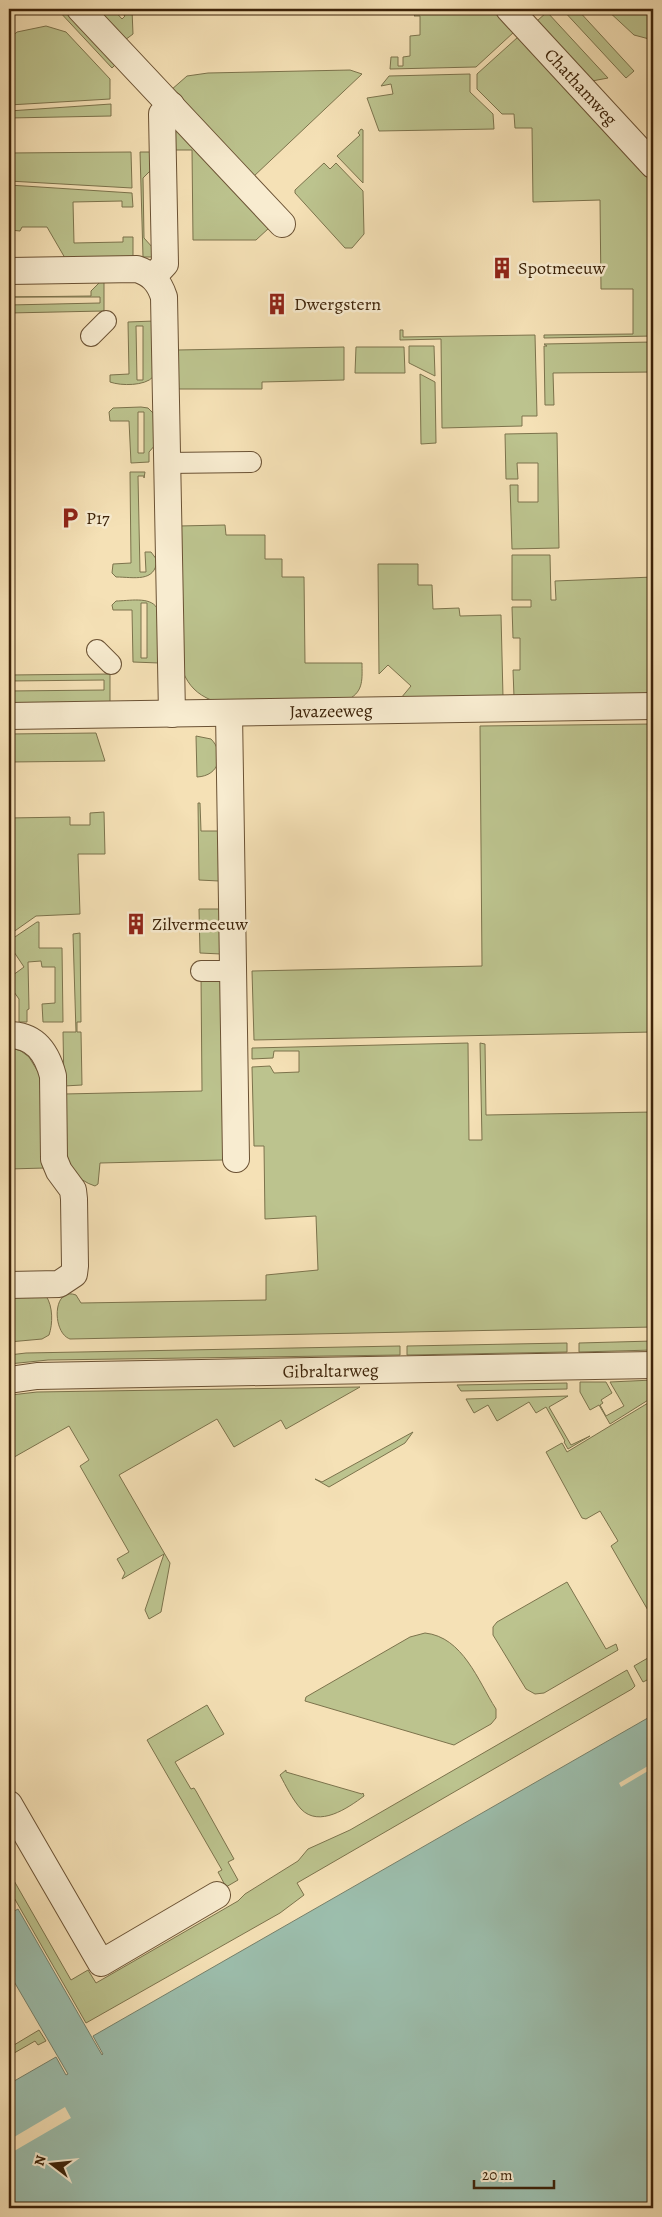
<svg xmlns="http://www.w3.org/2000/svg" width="662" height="2217" font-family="Alegreya,serif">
<rect width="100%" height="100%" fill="#f5e1b6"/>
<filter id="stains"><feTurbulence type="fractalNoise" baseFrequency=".004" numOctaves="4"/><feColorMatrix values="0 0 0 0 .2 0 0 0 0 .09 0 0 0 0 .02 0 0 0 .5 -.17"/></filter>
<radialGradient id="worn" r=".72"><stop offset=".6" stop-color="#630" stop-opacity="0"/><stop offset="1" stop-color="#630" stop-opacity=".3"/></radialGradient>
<g fill="#bcc38e" stroke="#7c734c" fill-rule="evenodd">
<polygon points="57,9 66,9 117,63 112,68"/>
<polygon points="96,9 113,9 122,19 125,16 117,9 126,15 132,10 133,34 125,40"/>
<polygon points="421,9 492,9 514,32 476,67 390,69 391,57 398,57 398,66 403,66 403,57 410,56 410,36 420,35 420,16 414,16"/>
<polygon points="562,9 577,9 634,71 626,78"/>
<polygon points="606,9 653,9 653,40 634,35"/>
<polygon points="547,12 608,78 592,81 537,21"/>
<polygon points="46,26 66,32 110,79 110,99 9,105 9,39 17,32"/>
<polygon points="518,37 653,183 653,336 544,338 544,335 633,334 633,289 601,289 600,200 533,202 532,128 515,128 514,114 502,114 477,89 477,74"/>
<polygon points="350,70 362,74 253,177 171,90 187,76 208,73"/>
<polygon points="470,74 470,92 493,114 494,129 379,131 367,98 393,94 391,84 381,86 389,76"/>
<polygon points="111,104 111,116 9,118 9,111"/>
<polygon points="176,129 269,228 256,240 193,240 192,150 174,150"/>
<polygon points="361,129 363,130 363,183 337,156 360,135 358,133"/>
<polygon points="131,152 132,188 9,181 9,153"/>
<polygon points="140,152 151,152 152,169 143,178 144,238 153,248 153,257 143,257"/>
<polygon points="324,163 330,169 336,163 363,191 364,234 352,248 345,248 295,193 295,190"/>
<polygon points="9,185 132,193 133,207 122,207 122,201 73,202 74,243 123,242 123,237 133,237 133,257 65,258 47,227 22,227 20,231 10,230"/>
<polygon points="101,281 104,281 104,311 9,313 9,305 100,303 100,297 9,297 91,296 91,291"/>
<path d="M154,321L153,377C145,386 121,386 110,382V375L129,374L128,322ZM136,326H143V380H137Z"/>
<polygon points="400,330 403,330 403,337 535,335 537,416 522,416 522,426 442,428 441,339 400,340"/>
<polygon points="653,342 653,372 553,373 554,405 545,405 544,346 547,346 544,344"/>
<polygon points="409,346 434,346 435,376 409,363"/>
<polygon points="344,347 344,380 262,382 262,389 178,389 177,350"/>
<polygon points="356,347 404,347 405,373 355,373"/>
<polygon points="420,374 435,382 436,443 421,444"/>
<path d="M141,407L148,408L155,415L156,444L149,452V462L131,463L129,421H110L109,412L113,408ZM138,412H144V453H138Z"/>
<polygon points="557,433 559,548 512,549 510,485 518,485 518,502 538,502 538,463 517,463 518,479 506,479 505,434"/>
<path d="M130,472H145L144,478V476H138L140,572H146L145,552H151L157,560C155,583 134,577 116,577L112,573L113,564L131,563Z"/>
<path d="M225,525L226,535H265V559H282V577H304L305,663H362C362,678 364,691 349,699L211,700C197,694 189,686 183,672L179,526Z"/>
<polygon points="512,555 550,555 551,600 556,600 555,581 653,577 653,695 514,697 513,670 520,670 520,638 513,638 512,607 531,607 531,600 512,600"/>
<polygon points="378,564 418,564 418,585 432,585 433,609 459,608 460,616 501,615 503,697 401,698 411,686 388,665 379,674"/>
<path d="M116,601C128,601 150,596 157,608L159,663L133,662L132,610H113L112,605ZM141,603H147V658H141Z"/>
<polygon points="110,674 110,704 9,705 9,691 104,690 104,680 9,681 9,675"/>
<polygon points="653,724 653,1032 254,1040 252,971 482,966 480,726"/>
<polygon points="96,733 105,761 9,762 9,734"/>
<path d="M196,736L211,739C225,753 220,776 197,777Z"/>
<polygon points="198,803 200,803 201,831 219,831 219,881 199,880"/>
<polygon points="104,812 105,854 78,854 80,914 36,916 9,935 9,818 70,817 70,825 90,825 90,813"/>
<polygon points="199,909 220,909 221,954 200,953"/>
<polygon points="37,922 39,922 39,948 62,948 63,1022 43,1022 42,1004 55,1003 55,967 42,967 41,961 28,962 29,1009 27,1010 27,1022 19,1022 19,999 9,985 9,978 24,967 12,949 9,951 9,941"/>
<polygon points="80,933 81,1022 77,1022 77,1032 81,1032 82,1085 64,1086 63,1032 76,1032 73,934"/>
<path d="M201,975H221L223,1160L100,1163L98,1184L95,1186C56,1174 65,1126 64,1094L202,1091Z"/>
<path d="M468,1043L469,1140H482L480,1043L485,1044L486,1115L653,1112V1327L70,1339C52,1333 52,1286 76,1295L81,1303L266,1300V1275L318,1270L316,1216L265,1219L264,1146H254L252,1067L270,1066L274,1073L299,1072V1051H274L273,1058L252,1059V1048Z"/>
<polygon points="9,1047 21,1051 29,1057 40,1075 45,1168 9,1169"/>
<path d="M9,1294L46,1296C53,1306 53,1324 49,1335L42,1339L9,1342Z"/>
<polygon points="653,1341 653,1350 579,1352 579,1343"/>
<polygon points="567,1343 567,1352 407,1355 407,1346"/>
<polygon points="400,1346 400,1355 48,1360 9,1364 9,1355 26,1353"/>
<polygon points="653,1380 653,1397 610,1424 599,1405 590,1410 580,1392 580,1382 606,1382 612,1393 601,1400 603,1403 600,1405 606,1416 624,1406 610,1382"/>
<polygon points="567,1383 567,1389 461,1391 457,1385"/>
<polygon points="360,1387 286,1429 281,1420 234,1447 217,1419 119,1475 170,1563 161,1612 149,1619 145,1610 164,1554 122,1579 125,1573 117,1559 129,1552 80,1466 89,1460 69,1426 9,1460 9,1395 11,1395 37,1392"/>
<polygon points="568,1396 549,1407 571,1445 590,1436 568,1449 564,1442 565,1441 546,1407 536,1413 529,1402 497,1421 488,1405 474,1413 466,1399"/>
<polygon points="653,1400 653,1619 611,1546 618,1541 600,1511 586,1519 582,1518 546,1452 562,1443 567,1452"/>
<polygon points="413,1432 405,1443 329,1487 315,1479 322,1482"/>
<polygon points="567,1582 606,1649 616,1644 618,1650 544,1693 535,1694 526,1689 493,1635 493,1627 497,1622"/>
<path d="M425,1633C463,1637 478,1681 496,1709V1718L491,1724L454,1745L305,1701L306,1697L410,1637Z"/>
<polygon points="653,1655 653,1677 643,1682 634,1666"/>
<polygon points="627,1670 635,1686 632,1689 297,1883 304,1895 280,1913 86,2023 9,1889 9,1872 71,1980 88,1970 96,1983 238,1901 245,1894 298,1861 308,1849 350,1830"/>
<polygon points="207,1705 224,1734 175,1762 191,1789 194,1788 196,1791 234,1859 228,1862 238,1880 226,1887 218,1872 222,1870 147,1740"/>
<path d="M286,1770V1772L362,1794L363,1793L364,1796C348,1808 319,1828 301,1809C292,1799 286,1786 280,1775Z"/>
<polygon points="39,2030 46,2041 38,2045 35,2041 9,2056 9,2048"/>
</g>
<polygon fill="#9cbead" stroke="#76806b" points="653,1715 653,2208 9,2208 9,2084 56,2057 66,2075 68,2074 9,1973 9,1914 18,1909 102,2055 103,2054 93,2036"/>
<g fill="#f5e1b6">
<polygon points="653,1763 653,1768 621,1787 619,1783"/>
<polygon points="65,2107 71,2118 9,2154 9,2140"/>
</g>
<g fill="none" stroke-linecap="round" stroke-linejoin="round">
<g stroke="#6b5234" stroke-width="22">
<g id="pedestrian">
<polyline points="91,336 106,321"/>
<polyline points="167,463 251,462"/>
<polyline points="97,650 111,664"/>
<polyline points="201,971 233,971"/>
</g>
</g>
<g stroke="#6b5234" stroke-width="28">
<g id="minor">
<polyline points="80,9 282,224"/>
<path id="s1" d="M509,9L653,165"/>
<path d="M9,271L137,269C152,274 159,282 164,297L172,714"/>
<polyline points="153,277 165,264 162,114 171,105"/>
<polyline points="229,713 236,1159"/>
<path id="s2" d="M9,716L653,706"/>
<path d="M9,1035C35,1035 47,1053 53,1076L54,1159L59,1171L73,1190L74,1199L75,1266L74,1274L59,1284L9,1285"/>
<path id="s3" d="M9,1380L37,1376L653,1365"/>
<polyline points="9,1804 101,1963 217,1895"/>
</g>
</g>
<use href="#pedestrian" stroke="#f8ecd0" stroke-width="20"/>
<use href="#minor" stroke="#f8ecd0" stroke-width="26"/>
</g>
<defs>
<g id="building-bare" transform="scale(1.725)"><path d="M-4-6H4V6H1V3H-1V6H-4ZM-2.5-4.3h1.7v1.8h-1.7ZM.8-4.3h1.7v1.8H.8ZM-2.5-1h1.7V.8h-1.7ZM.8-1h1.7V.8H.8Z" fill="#8f2418" stroke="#f8ecd0" stroke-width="2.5" paint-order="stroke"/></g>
<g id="parking-bare" transform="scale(1.725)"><path d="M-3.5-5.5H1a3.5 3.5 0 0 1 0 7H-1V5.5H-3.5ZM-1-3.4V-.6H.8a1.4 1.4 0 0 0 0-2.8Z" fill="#8f2418" stroke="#f8ecd0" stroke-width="2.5" paint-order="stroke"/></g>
</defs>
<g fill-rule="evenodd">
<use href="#building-bare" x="502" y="268"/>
<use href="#building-bare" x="277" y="304"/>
<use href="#parking-bare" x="70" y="518"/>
<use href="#building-bare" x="136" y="924"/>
</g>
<g text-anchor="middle" stroke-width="5" stroke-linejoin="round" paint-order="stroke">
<g font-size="18" fill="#3d2309" stroke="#f8ecd0">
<text dy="6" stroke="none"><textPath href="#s1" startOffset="106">Chathamweg</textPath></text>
<text dy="6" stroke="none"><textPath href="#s2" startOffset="322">Javazeeweg</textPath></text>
<text dy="6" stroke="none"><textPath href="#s3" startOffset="322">Gibraltarweg</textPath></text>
</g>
<g font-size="18" fill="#3d2309" stroke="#f8ecd0" text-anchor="start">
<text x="518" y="274">Spotmeeuw</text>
<text x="294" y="310">Dwergstern</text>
<text x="86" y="524">P17</text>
<text x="152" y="930">Zilvermeeuw</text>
</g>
</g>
<rect width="662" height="2217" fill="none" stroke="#f5e1b6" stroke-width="30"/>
<rect x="10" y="10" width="642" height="2197" fill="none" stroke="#3d2309" stroke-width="2.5"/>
<rect x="15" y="15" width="632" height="2187" fill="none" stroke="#3d2309"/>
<g transform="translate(52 2164) rotate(286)" stroke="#f8ecd0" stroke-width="4" paint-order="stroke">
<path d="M0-4L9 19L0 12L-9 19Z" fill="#3d2309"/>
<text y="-8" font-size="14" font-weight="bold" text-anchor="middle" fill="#3d2309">N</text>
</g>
<path d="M474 2180v8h80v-8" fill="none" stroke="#3d2309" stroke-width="2.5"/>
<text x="482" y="2180" font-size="15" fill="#3d2309" stroke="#f8ecd0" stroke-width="4" paint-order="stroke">20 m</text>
<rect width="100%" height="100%" filter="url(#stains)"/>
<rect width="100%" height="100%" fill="url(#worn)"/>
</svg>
